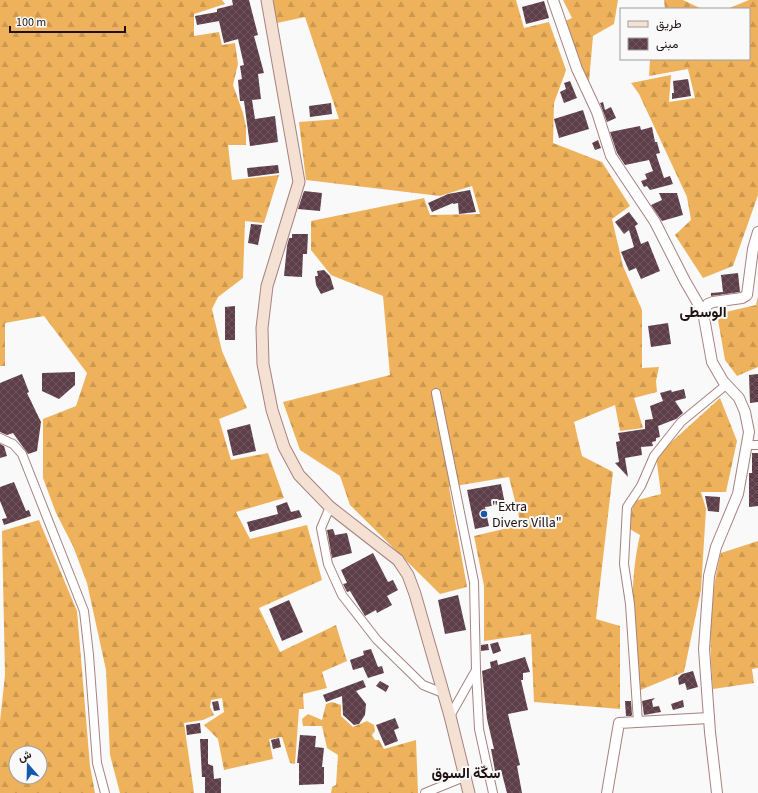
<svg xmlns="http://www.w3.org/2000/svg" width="758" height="793" font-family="'Source Sans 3',Vazirmatn,sans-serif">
<defs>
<pattern id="forest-firs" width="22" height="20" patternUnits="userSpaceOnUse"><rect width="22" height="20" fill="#efb25c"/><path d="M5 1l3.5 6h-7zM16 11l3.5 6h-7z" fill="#cc984f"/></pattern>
<pattern id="building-cross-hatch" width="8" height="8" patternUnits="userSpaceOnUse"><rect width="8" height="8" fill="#5d3e49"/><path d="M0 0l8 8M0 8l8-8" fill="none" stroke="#70565f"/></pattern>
</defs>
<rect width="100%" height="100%" fill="#f9f9f9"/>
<g fill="url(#forest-firs)" fill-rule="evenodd">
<polygon points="0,0 222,0 225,4 194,14 194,36 219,32 222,45 235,43 238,64 233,85 243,113 246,127 246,145 228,145 232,180 279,175 264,223 245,221 243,278 218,297 212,309 222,351 247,408 219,419 231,460 268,453 284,498 236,512 250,539 307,525 322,580 259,608 280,652 336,625 347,661 322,672 327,688 303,694 304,709 299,709 295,764 290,763 282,737 269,739 273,759 224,770 218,739 204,725 224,712 222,698 211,700 210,707 214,715 203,720 184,723 194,793 120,793 110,755 106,670 87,583 73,546 56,513 43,478 43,419 76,406 87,373 44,316 5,323 5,366 0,366"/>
<polygon points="273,0 516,0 524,28 549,22 566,70 554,103 553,143 602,162 630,206 612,219 623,266 642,310 642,368 659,367 656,381 657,392 634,398 643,428 620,431 615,405 574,422 582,456 613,472 596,619 620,626 620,709 534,702 531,634 484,641 484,586 474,536 521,525 509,477 449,487 467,587 440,594 350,505 340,476 300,450 283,402 390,375 383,296 331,275 311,250 311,221 424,198 430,215 480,214 472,186 440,196 306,180 299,122 339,119 305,17 277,23"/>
<polygon points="563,0 618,0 614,24 593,36 588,93 565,21 572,18"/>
<polygon points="664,0 683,0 702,9 665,9"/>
<polygon points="749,0 758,0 758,195 733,266 703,278 675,235 691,220 687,197 639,94 631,83 671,75 669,102 695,98 688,69 649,76 650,59 749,59 749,9 727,9"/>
<polygon points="758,296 758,367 737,376 725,360 717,314 756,305"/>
<path d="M720,398L737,441L726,492H701L706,509L701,590L684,672L638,691C633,639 628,586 640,535L628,528L634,501L661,494L656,456Z"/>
<path d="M39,520L77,611L90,766L95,793H0V721L5,675L2,531ZM16,753H40V777H16Z"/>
<path d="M758,541V668L752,669L754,683L713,689C709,643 709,597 721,553Z"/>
<polygon points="332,702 341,705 341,716 353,727 367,721 374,725 375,731 372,735 375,740 379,740 384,749 416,740 418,793 331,793 332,787 336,785 338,755 327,748 322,726 303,726 302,719 308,714 322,720 326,704"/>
</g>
<g fill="url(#building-cross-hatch)">
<polygon points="232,0 249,0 258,35 254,36 264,73 258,74 261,99 252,100 255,119 275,116 278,142 250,146 244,101 240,101 238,80 242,79 240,66 244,65 238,39 224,43 219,21 197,25 195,16 217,12 217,9 233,5"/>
<polygon points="544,1 549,18 526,24 522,7"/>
<polygon points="688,79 691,96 672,99 672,93 674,93 673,81"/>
<polygon points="570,81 577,98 564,103 560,92 566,89 564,83"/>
<polygon points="603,102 605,110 611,107 616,118 607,122 600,103"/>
<polygon points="331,103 332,114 310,117 309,106"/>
<polygon points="583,110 589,129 559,138 554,119"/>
<polygon points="640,126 641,130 652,127 655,142 657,142 660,153 656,154 664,178 670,176 673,184 650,190 647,186 644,187 641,181 647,179 645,174 653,171 649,160 625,165 617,153 610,132"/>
<polygon points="598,140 601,148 595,150 592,143"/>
<polygon points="278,165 279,173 248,177 247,168"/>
<polygon points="470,190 476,212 459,214 458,203 453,204 453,203 432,212 428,203 448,194"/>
<polygon points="304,191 322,193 320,211 298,209"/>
<polygon points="659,193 677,193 683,215 662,221 651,205 662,200"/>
<polygon points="629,212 638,224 635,226 641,244 648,241 660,271 641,279 636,268 629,271 621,252 634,247 629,230 624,234 615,222"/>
<polygon points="251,224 262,225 258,245 248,243"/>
<polygon points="292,234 308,234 307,254 303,254 302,277 284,276 287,246 289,238 292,238"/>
<polygon points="324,270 330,276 334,289 321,294 316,285 315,276 318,276 317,271"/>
<polygon points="738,273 740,292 711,296 711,293 723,292 721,275"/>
<polygon points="235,306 235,340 225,340 225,307"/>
<polygon points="668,323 671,344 651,347 648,326"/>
<polygon points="75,372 75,385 59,399 42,391 42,373"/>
<polygon points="22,374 29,392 27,393 41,422 37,451 28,454 13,433 7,435 0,432 0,383"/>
<polygon points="758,374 758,402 750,403 749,375"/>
<polygon points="684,389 686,398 675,401 683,413 676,419 658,426 660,437 656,438 656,441 652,442 653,446 641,447 642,455 625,458 628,477 615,463 619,462 616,442 620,441 618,433 645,429 645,420 653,419 650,406 663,401 660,393 671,390 672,392"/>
<polygon points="250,424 256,451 233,456 227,430"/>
<polygon points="0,444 4,446 7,456 0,458"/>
<polygon points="752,453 758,453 758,506 749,507 749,473 752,473"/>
<polygon points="14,482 26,511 29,510 31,516 4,525 2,519 7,518 0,501 0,487"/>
<polygon points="501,484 505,504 485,507 489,526 475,529 467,490"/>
<polygon points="705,496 720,497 719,512 708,511"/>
<polygon points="287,502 291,512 299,510 302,517 250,532 247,522 278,514 276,506"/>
<polygon points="333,529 335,535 347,533 352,553 332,558 327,530"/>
<polygon points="373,553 388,582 393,580 398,590 387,596 392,605 377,613 376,610 365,616 350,591 347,592 343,584 347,583 341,570"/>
<polygon points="458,595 466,630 445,634 438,600"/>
<polygon points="289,600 303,632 282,641 269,609"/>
<polygon points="498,642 501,651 493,654 490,644"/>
<polygon points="488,644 489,650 481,651 481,645"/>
<polygon points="371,649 378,667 382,666 384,673 368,678 363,667 353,670 350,660 364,655 363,651"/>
<polygon points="525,657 530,672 523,673 523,680 521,680 528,710 508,714 520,765 517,766 522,793 507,793 501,770 495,771 491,749 494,749 487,719 482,671 491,668 490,662 497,660 498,665"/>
<polygon points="693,671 698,687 687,690 685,683 679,685 678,678 682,674"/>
<polygon points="363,680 366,687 356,691 366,704 365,715 359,724 354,725 343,715 342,696 326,702 323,695"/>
<polygon points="380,681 389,686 386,692 376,686"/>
<polygon points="655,698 652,701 653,707 659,706 661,712 644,715 642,701"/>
<polygon points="683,700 684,707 673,710 671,704"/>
<polygon points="218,701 220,710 214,711 212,702"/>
<polygon points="625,701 631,701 632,715 631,716 626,716"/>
<polygon points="395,718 399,728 394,730 398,741 385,746 376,725"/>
<polygon points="200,723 201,733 187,735 186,725"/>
<polygon points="300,735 316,736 315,747 324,748 322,767 324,767 324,784 299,785 299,763 297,763"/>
<polygon points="279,738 281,747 273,749 271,740"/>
<polygon points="200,739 208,739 208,764 213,766 214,779 221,778 221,793 205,793 205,777 202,777"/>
</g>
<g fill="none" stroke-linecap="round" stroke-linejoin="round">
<g stroke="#a6827f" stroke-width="10">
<g id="minor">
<polyline points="436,393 474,582 476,670 450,716"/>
<polyline points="0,438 13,444 22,454 84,611 89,655 97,763 105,793"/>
<polyline points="747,445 758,445"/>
<polyline points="330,507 321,528 328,564 342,595 377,640 423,685 443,693"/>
<polyline points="476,671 479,729 493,793"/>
<polyline points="638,722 630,604 624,564 627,507 641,486 654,456 681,422 726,385"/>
<polyline points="425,793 464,777"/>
</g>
</g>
<g stroke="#a6827f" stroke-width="12">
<g id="tertiary">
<polyline points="553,0 577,69 597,112 611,156 655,222 685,281 703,312 712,362 723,381 739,398 745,412 749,432 738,494 716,547 709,576 704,649 710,732 717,793"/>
<polyline points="703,312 708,304 713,302 742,298 747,295 753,249 758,232"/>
<polyline points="607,793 619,723 709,718"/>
</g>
</g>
<g stroke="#a6827f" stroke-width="13">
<polyline id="secondary" points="267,0 299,182 267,286 262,328 263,364 272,410 284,447 299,475 330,507 398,560 408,575 415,594 450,716 469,793"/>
</g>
<use href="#minor" stroke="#fff" stroke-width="8"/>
<use href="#tertiary" stroke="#fff" stroke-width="10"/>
<use href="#secondary" stroke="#f5e0d4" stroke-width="11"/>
</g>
<circle fill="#155aaa" stroke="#f9f9f9" stroke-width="1.5" cx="484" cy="514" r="4"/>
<g text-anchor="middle" stroke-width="4" stroke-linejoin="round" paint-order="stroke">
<g font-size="14" fill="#1f1111" stroke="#f9f9f9" text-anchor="start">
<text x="492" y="511">"Extra<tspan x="492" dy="16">Divers Villa"</tspan></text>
</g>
<g font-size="15" font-weight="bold" fill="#1f1111" stroke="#f9f9f9">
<text x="703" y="317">الوسطى</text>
<text x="466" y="778">سكّة السوق</text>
</g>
</g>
<rect x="620" y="8" width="130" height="52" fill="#f9f9f9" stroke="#a29c9c"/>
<rect x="628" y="21" width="20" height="6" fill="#f5e0d4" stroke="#a29c9c"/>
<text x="656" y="28" font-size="12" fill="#1f1111">طريق</text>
<rect x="628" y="38" width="20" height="12" fill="url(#building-cross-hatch)" stroke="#a29c9c"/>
<text x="656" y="48" font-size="12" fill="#1f1111">مبنى</text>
<g transform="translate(28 765) rotate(340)"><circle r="19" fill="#f9f9f9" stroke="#a29c9c"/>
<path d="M0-3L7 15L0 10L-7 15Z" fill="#155aaa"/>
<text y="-6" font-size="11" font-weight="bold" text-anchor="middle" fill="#1f1111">ش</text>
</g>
<path d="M10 26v6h115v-6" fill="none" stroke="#1f1111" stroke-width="2"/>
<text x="16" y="26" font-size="12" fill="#1f1111" stroke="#f9f9f9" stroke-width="3" paint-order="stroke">100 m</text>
</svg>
